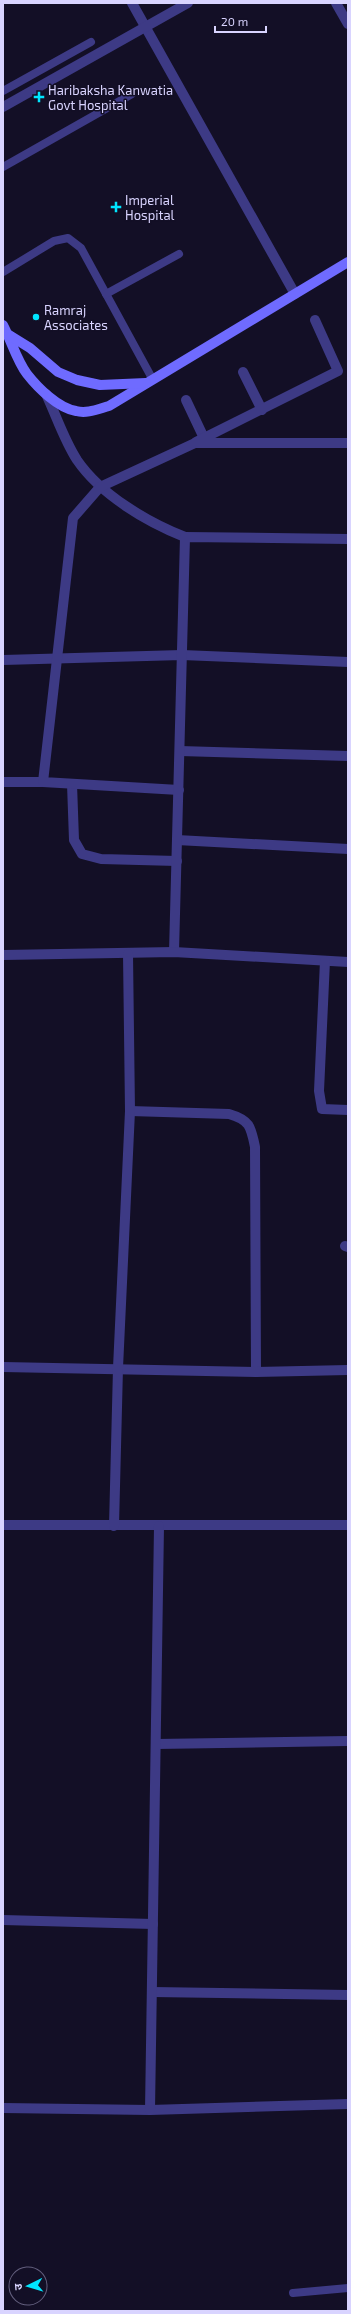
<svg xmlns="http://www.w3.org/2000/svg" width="351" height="2314" font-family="'Exo 2','Noto Sans Devanagari',sans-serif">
<rect width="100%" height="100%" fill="#130f26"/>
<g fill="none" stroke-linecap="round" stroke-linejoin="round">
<g stroke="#3d3a85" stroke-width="8">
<polyline points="3,91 91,42"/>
<polyline points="3,167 132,94"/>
<polyline points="3,272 54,241 68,238 81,248 153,380"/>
<polyline points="106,294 179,254"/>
<polyline points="293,2293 348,2288"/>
</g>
<g stroke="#3d3a85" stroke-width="10">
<polyline points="132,3 295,294"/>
<polyline points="336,3 348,24"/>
<polyline points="3,107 188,3"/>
<polyline points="243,372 262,410"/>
<path d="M46,394C56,415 64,440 77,460C101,495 147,522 185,537"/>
<polyline points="186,400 204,438"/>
<polyline points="196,442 338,371 315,320"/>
<polyline points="3,660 182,655 348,662"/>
<polyline points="180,751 348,756"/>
<polyline points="3,782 43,782"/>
<polyline points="72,784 74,840 82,854 101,859 177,861"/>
<polyline points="179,790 43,782 73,518 100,487 195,443 348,443"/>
<polyline points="177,840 348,849"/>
<polyline points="174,952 185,537 348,539"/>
<polyline points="3,955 174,952 348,962"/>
<polyline points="325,961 319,1091 322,1109 348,1110"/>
<path d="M130,1111L229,1114C250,1120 251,1127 255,1147L256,1372"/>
<polyline points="345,1246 348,1247"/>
<polyline points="3,1367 256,1372 348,1370"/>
<polyline points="3,1525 348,1525"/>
<polyline points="114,1526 118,1368 130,1111 128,954"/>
<polyline points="156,1744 348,1741"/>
<polyline points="3,1920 153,1924"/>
<polyline points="152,1992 348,1995"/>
<polyline points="3,2108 150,2110 348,2104"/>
<polyline points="150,2110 159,1526"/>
</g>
<g stroke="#6f6bff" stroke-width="10">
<path d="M3,325C11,340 17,361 27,374C38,388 58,408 76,411C87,414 98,409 109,406L348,262"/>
<polyline points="9,335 30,348 58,372 77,380 100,385 146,383"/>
</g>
</g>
<g fill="#00e5ff" stroke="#130f26" stroke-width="1.5">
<path d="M37 91h4v4h4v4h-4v4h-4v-4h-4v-4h4z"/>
<path d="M114 201h4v4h4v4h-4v4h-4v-4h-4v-4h4z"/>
<circle cx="36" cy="317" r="4"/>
</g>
<g text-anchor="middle" stroke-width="3" stroke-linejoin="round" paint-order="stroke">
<g font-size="13" fill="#d9d4ff" stroke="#130f26" text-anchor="start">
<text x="48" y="95">Haribaksha Kanwatia<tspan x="48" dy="15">Govt Hospital</tspan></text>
<text x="125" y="205">Imperial<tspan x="125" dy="15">Hospital</tspan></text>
<text x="44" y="315">Ramraj<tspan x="44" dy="15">Associates</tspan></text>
</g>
</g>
<rect width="351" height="2314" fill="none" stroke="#d9d4ff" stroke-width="8"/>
<g transform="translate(28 2286) rotate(265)"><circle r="19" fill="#130f26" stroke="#625e7d"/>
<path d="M0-3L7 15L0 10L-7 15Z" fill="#00e5ff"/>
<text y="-6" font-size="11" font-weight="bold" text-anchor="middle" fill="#d9d4ff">उ</text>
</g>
<path d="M215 26v6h51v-6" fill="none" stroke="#d9d4ff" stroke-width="2"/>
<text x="221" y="26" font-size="12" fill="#d9d4ff" stroke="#130f26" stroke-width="3" paint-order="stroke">20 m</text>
</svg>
